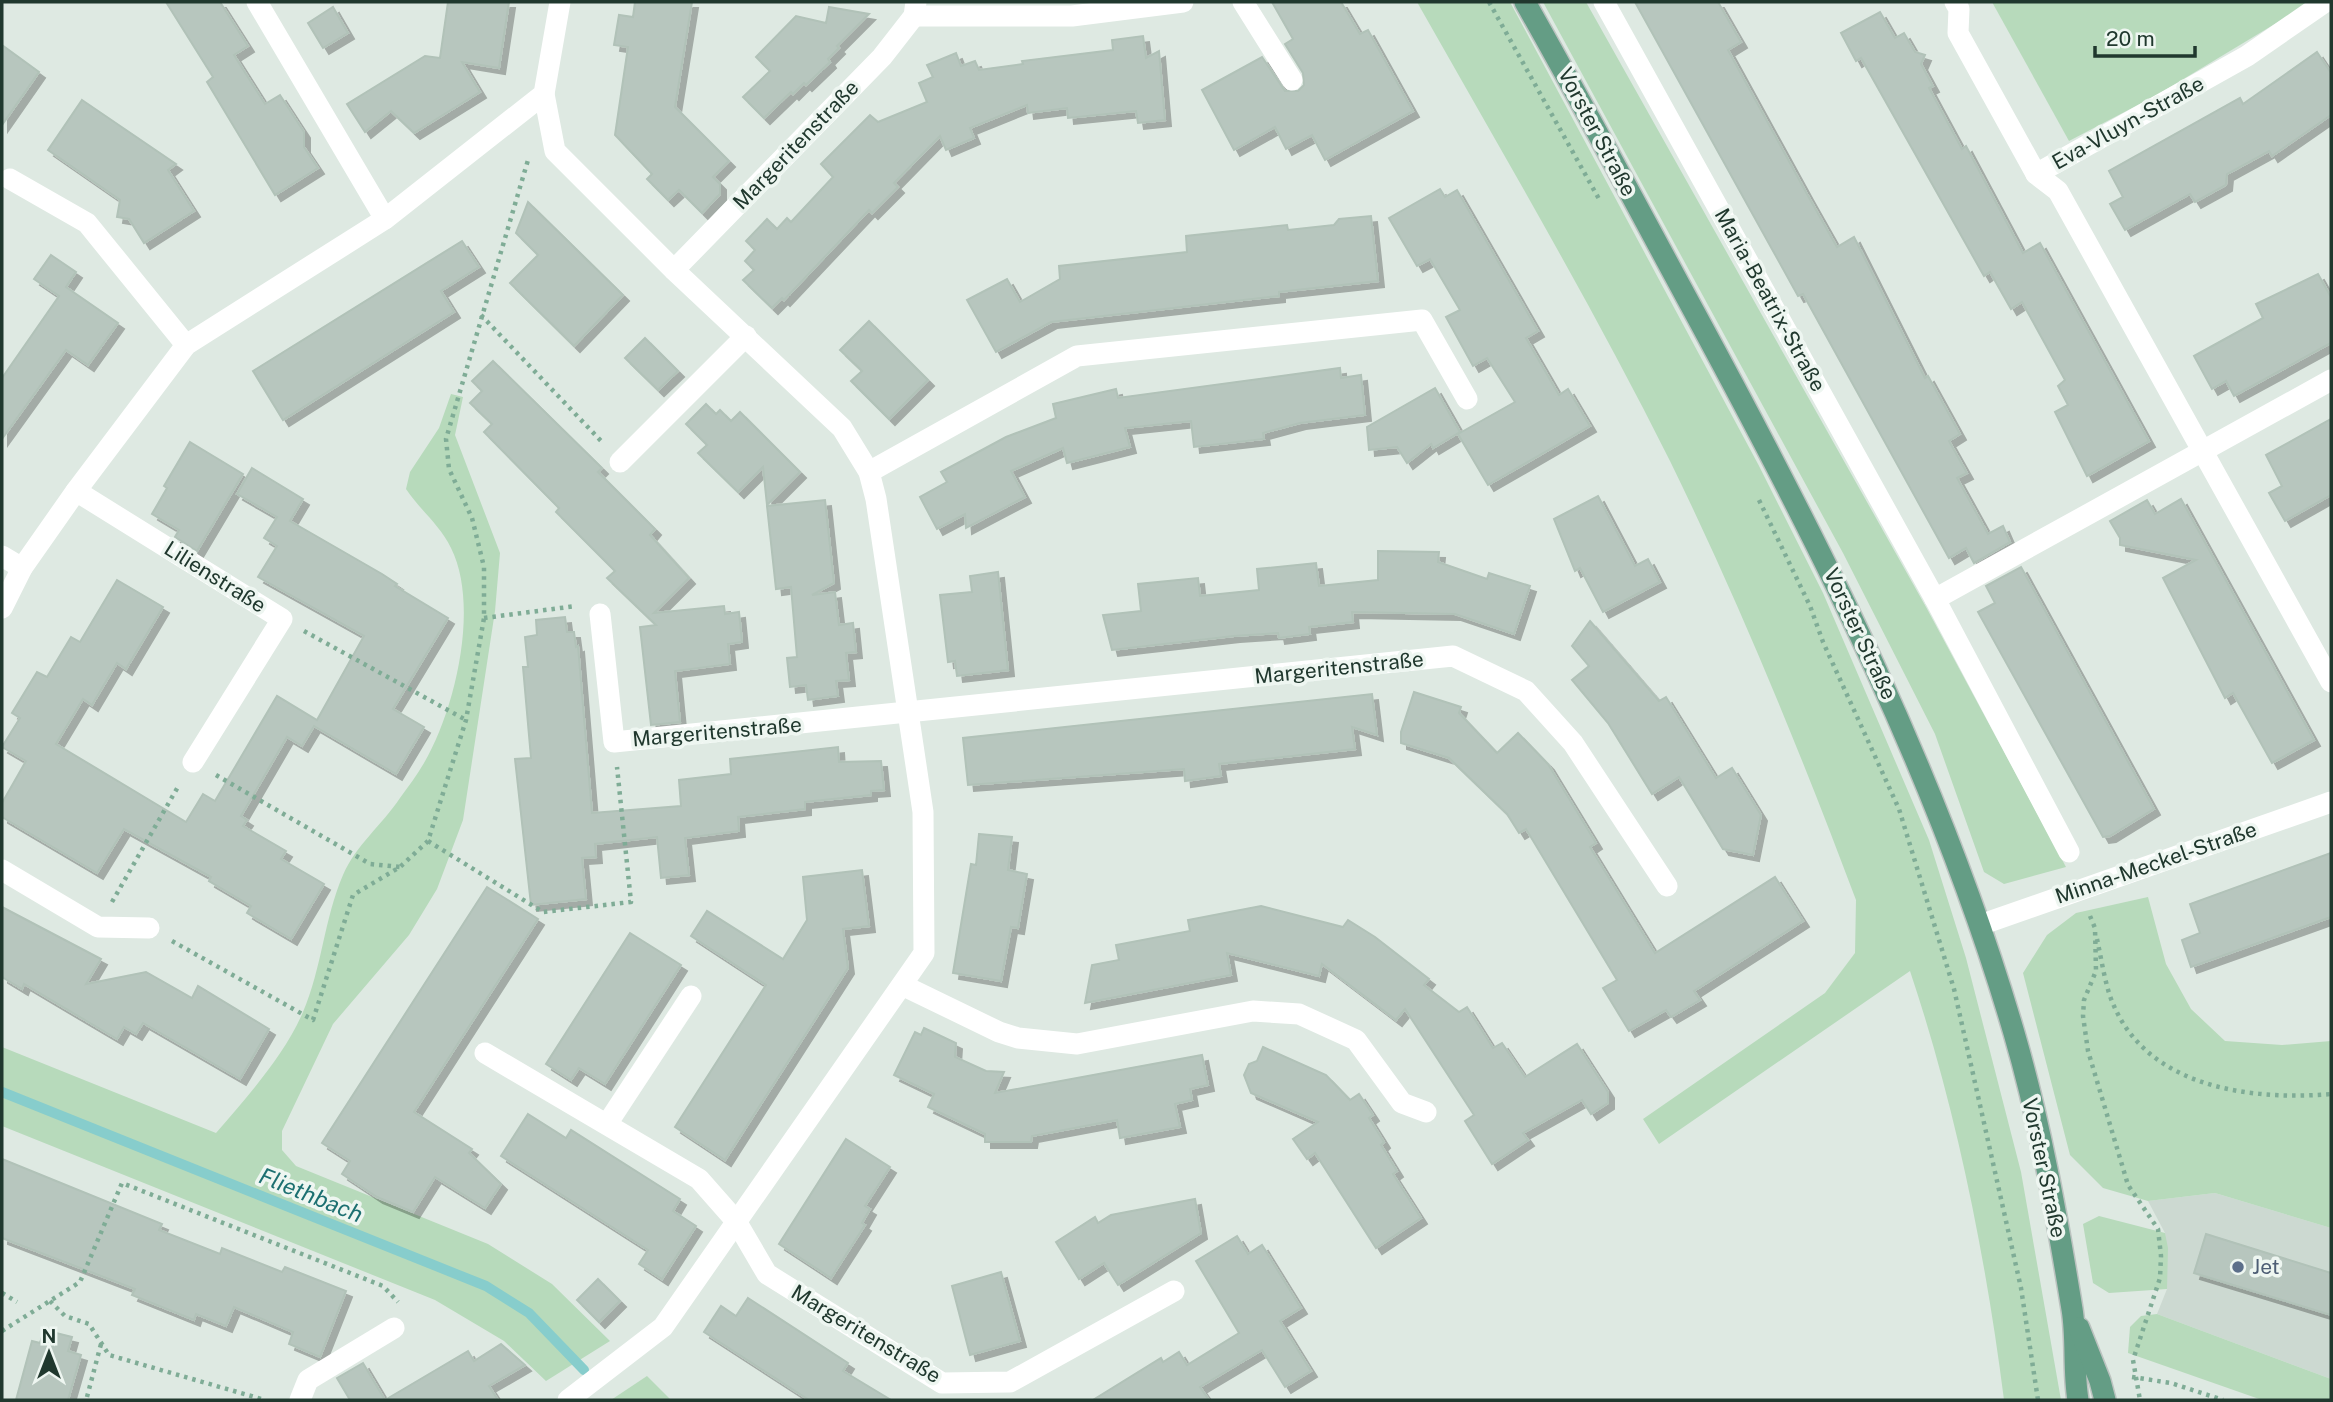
<svg xmlns="http://www.w3.org/2000/svg" width="2333" height="1402" font-family="'Public Sans',sans-serif">
<defs>
<filter id="shadow"><feDropShadow dx="6" dy="6" stdDeviation="0" flood-color="#0004"/></filter>
</defs>
<rect width="100%" height="100%" fill="#dee9e2"/>
<polygon fill="#ccd9d1" points="2215,1193 2331,1228 2331,1379 2157,1314 2167,1289 2165,1233 2148,1201"/>
<g fill="#b7dabb">
<path d="M1417,2H1510L1758,464L1823,593L1929,840L1966,958L2021,1172L2061,1400H2004C1986,1258 1956,1108 1910,971L1659,1144L1643,1119L1825,993L1855,953L1856,900C1800,751 1740,604 1670,461C1592,305 1503,154 1417,2Z"/>
<polygon points="1543,2 1586,2 1926,607 2066,867 2004,884 1984,872 1935,734 1843,553"/>
<polygon points="1992,2 2311,2 2157,95 2069,141"/>
<path d="M451,394L463,397L455,435L500,553L495,611L463,820L437,889L409,935L333,1024L282,1131V1150L296,1166L488,1244L552,1284L610,1341L546,1381L504,1341L435,1300L2,1126V1047L216,1133C247,1097 284,1056 303,1012C322,968 324,919 343,875C356,845 382,825 400,798C408,787 417,775 424,763C455,710 480,606 451,548C440,525 420,510 406,489L410,472L439,428Z"/>
<polygon points="2148,897 2166,964 2191,1009 2225,1041 2282,1045 2331,1041 2331,1228 2215,1193 2148,1201 2103,1188 2070,1155 2023,973 2047,935 2076,913"/>
<polygon points="2099,1216 2165,1233 2168,1248 2167,1289 2109,1293 2093,1283 2083,1224"/>
<polygon points="2157,1314 2331,1379 2331,1400 2262,1400 2128,1353 2130,1327 2141,1316"/>
<polygon points="647,1376 671,1400 611,1400"/>
</g>
<g fill="none" stroke-linecap="round" stroke-linejoin="round">
<polyline stroke="#87cdcc" stroke-width="10" points="2,1092 486,1286 529,1313 584,1370"/>
</g>
<g fill="#b7c6be" stroke="#b1c2b8" stroke-width="2" filter="url(#shadow)">
<polygon points="166,2 220,2 248,46 234,55 265,104 280,95 304,132 304,147 318,168 275,195 207,82 213,77"/>
<polygon points="448,2 509,2 499,68 462,62 480,92 414,133 391,111 365,132 347,104 425,56 440,58"/>
<polygon points="635,2 692,2 675,107 729,161 713,177 720,184 720,194 702,213 679,190 668,200 647,179 652,174 615,135 628,47 614,45 619,15 633,17"/>
<polygon points="1272,2 1341,2 1360,34 1368,30 1413,111 1325,160 1312,135 1286,149 1275,127 1234,150 1202,90 1262,57 1285,91 1298,91 1304,85 1303,73 1285,44 1293,39"/>
<polygon points="1635,2 1718,2 1741,42 1728,50 1807,194 1837,247 1854,237 1925,378 1928,376 1960,434 1949,441 1967,473 1957,478 1988,534 2003,526 2010,542 1974,563 1966,548 1949,558 1803,294 1798,296"/>
<polygon points="333,7 348,33 323,48 308,23"/>
<polygon points="829,7 869,14 837,46 839,48 828,59 830,62 806,85 804,83 793,94 791,92 764,118 743,97 770,71 756,57 796,16 826,23"/>
<polygon points="1880,12 1895,38 1904,33 1915,52 1925,55 1921,64 1933,86 1929,88 1962,149 1966,146 2023,253 2040,243 2149,441 2087,476 2055,412 2068,405 2058,386 2065,380 2022,302 2011,309 1990,272 1984,276 1861,58 1856,61 1841,33"/>
<polygon points="1143,36 1146,58 1159,51 1165,120 1138,123 1136,111 1068,118 1067,108 1028,113 1027,105 970,128 974,138 946,150 940,136 894,183 898,187 872,213 869,210 784,300 782,298 772,308 743,280 754,270 745,261 755,250 746,241 767,219 777,229 787,218 791,222 833,177 821,164 870,115 878,122 927,102 919,83 933,77 927,65 956,53 961,66 975,61 979,70 1023,64 1022,61 1113,50 1112,40"/>
<polygon points="2,45 39,72 2,125"/>
<polygon points="2317,52 2331,73 2331,115 2272,156 2269,151 2227,174 2226,185 2195,202 2190,194 2125,230 2110,204 2123,197 2109,171 2240,98 2243,104"/>
<polygon points="82,100 176,164 168,170 194,211 144,243 129,219 117,217 120,200 48,150"/>
<polygon points="1440,189 1445,197 1457,190 1538,331 1526,338 1559,395 1568,389 1590,426 1488,485 1458,434 1515,402 1487,358 1473,366 1446,317 1460,310 1430,259 1417,266 1389,218"/>
<polygon points="528,202 623,295 574,346 510,283 538,255 516,233"/>
<polygon points="1371,216 1378,281 1279,292 1279,296 1051,322 996,352 967,300 1007,279 1020,302 1060,279 1059,266 1187,252 1186,236 1287,225 1288,230 1334,225 1339,219"/>
<polygon points="462,241 479,267 441,291 454,312 283,420 253,371"/>
<polygon points="51,255 76,272 66,287 118,323 88,365 66,350 2,439 2,378 59,296 34,279"/>
<polygon points="2318,274 2331,297 2331,343 2234,396 2226,381 2212,389 2194,356 2263,318 2256,304"/>
<polygon points="869,321 928,380 889,419 851,381 862,371 840,350"/>
<polygon points="645,338 678,371 658,390 625,358"/>
<polygon points="493,361 602,468 598,472 655,529 650,535 689,578 654,613 724,606 725,614 739,612 742,642 728,644 730,664 675,671 680,722 651,725 640,627 656,625 607,578 615,571 556,512 559,508 484,432 492,424 470,403 482,391 472,381"/>
<polygon points="1340,368 1341,378 1361,375 1365,415 1300,423 1263,433 1264,439 1194,447 1191,421 1125,428 1130,447 1067,463 1063,448 1011,471 1025,497 966,528 965,514 937,529 920,497 947,482 941,472 1006,437 1056,418 1053,404 1116,389 1118,398"/>
<polygon points="1435,388 1460,432 1433,448 1431,444 1407,463 1397,447 1369,450 1367,427"/>
<polygon points="706,404 716,414 720,410 731,421 740,412 800,472 767,505 763,467 738,492 698,453 707,445 686,424"/>
<polygon points="2331,419 2331,495 2285,521 2269,493 2282,486 2266,455"/>
<polygon points="190,442 243,474 197,551 175,537 179,530 152,514 167,488 164,486"/>
<polygon points="252,468 303,499 290,521 382,574 397,584 395,586 448,618 393,709 424,727 396,774 314,726 302,746 287,737 241,816 247,820 243,826 286,851 281,859 324,884 291,939 247,913 251,906 209,881 211,877 124,829 97,873 2,817 2,803 26,761 2,747 20,718 12,713 37,672 47,677 71,637 80,642 117,580 163,607 126,669 117,663 92,705 83,699 56,744 186,822 203,794 215,801 277,696 317,720 364,636 258,577 277,546 264,538 277,517 237,494"/>
<polygon points="1598,496 1635,566 1648,559 1660,582 1603,612 1580,568 1575,571 1554,519"/>
<polygon points="2181,499 2314,740 2272,763 2233,693 2225,698 2163,578 2196,560 2120,545 2120,538 2110,521 2147,500 2155,514"/>
<polygon points="825,500 834,583 812,595 835,592 839,625 853,623 856,652 846,653 849,680 836,681 838,696 808,700 806,685 790,687 787,658 797,657 791,587 776,589 767,506"/>
<polygon points="1378,551 1439,552 1438,562 1487,579 1489,573 1530,586 1514,634 1455,614 1352,612 1353,622 1309,627 1310,634 1279,638 1278,633 1234,636 1112,650 1103,615 1141,611 1138,584 1198,578 1200,596 1259,590 1257,569 1316,563 1319,586 1378,580"/>
<polygon points="2021,567 2154,809 2110,836 2103,837 1978,612 1995,603 1986,586"/>
<polygon points="998,572 1008,670 957,676 955,661 948,662 940,595 972,592 970,576"/>
<polygon points="565,617 567,632 574,632 576,647 578,646 592,813 681,806 679,780 731,774 730,759 838,747 839,762 881,761 884,790 871,791 871,795 805,802 805,809 738,817 739,831 685,838 689,875 661,878 657,837 595,844 596,857 582,858 586,899 531,905 515,759 531,758 523,667 528,667 525,637 537,635 536,620"/>
<polygon points="1590,621 1659,701 1666,697 1716,778 1732,768 1761,815 1753,855 1723,849 1679,777 1652,794 1608,723 1572,680 1589,666 1572,646"/>
<polygon points="1414,692 1461,707 1459,713 1497,753 1518,733 1548,764 1596,843 1590,847 1655,953 1775,877 1803,921 1694,991 1700,1000 1671,1017 1666,1010 1629,1031 1603,988 1617,980 1526,829 1519,833 1507,814 1449,758 1401,743 1401,732"/>
<polygon points="1372,694 1377,735 1352,727 1355,749 1219,764 1221,776 1185,781 1184,769 968,785 963,738"/>
<polygon points="979,834 1012,837 1008,870 1027,874 1018,928 1011,927 1001,981 953,973 971,864 976,865"/>
<polygon points="2331,853 2331,917 2191,967 2182,940 2200,933 2190,904"/>
<polygon points="862,870 869,926 843,929 848,968 725,1160 675,1127 766,985 691,936 707,911 783,959 807,920 803,877"/>
<polygon points="487,887 538,919 414,1112 472,1149 469,1153 501,1184 485,1208 435,1177 413,1212 377,1197 342,1174 350,1161 322,1143"/>
<polygon points="1261,906 1343,927 1348,920 1375,937 1429,979 1424,985 1459,1012 1467,1007 1493,1048 1502,1043 1525,1077 1577,1044 1608,1092 1608,1103 1591,1114 1582,1100 1523,1133 1528,1140 1492,1164 1465,1121 1474,1115 1405,1009 1396,1020 1322,964 1319,976 1227,953 1231,975 1085,1003 1092,965 1119,960 1116,945 1190,931 1188,920"/>
<polygon points="2,907 101,959 86,984 146,972 192,998 198,986 269,1029 240,1079 143,1023 136,1034 124,1027 117,1039 24,984 22,989 2,977"/>
<polygon points="630,933 681,965 605,1084 579,1068 571,1080 546,1064"/>
<polygon points="924,1028 956,1043 955,1057 986,1071 1004,1072 995,1093 1202,1055 1208,1085 1190,1089 1192,1100 1175,1104 1180,1127 1120,1138 1117,1120 1032,1136 1031,1142 985,1142 985,1134 928,1107 934,1094 894,1075 915,1032 921,1035"/>
<polygon points="1263,1047 1326,1075 1350,1100 1359,1094 1373,1115 1369,1118 1384,1142 1381,1145 1397,1171 1393,1174 1421,1218 1376,1248 1315,1153 1307,1159 1293,1139 1318,1122 1251,1093 1244,1075 1249,1064 1257,1061"/>
<polygon points="528,1114 566,1138 571,1130 680,1199 673,1211 696,1226 662,1279 639,1264 648,1250 501,1156"/>
<polygon points="846,1139 890,1167 865,1206 870,1209 862,1223 865,1225 831,1278 779,1244"/>
<polygon points="2,1159 162,1224 159,1230 220,1254 222,1248 282,1272 285,1267 346,1291 320,1357 289,1344 293,1332 234,1307 226,1326 196,1314 194,1320 132,1295 135,1289 2,1238"/>
<polygon points="1195,1199 1201,1233 1118,1285 1104,1263 1079,1279 1056,1242 1095,1217 1098,1223 1111,1215"/>
<polygon points="2206,1234 2331,1273 2331,1315 2194,1273"/>
<polygon points="1237,1236 1248,1254 1262,1245 1301,1308 1280,1321 1311,1371 1285,1387 1262,1350 1200,1387 1209,1400 1093,1400 1161,1358 1163,1362 1179,1352 1187,1365 1239,1333 1196,1261"/>
<polygon points="1001,1272 1020,1341 970,1355 952,1286"/>
<polygon points="598,1279 620,1301 599,1322 577,1300"/>
<polygon points="748,1298 848,1363 843,1371 891,1400 809,1400 704,1332 721,1306 736,1316"/>
<polygon points="44,1330 72,1337 68,1351 81,1355 68,1400 16,1400 32,1341 40,1343"/>
<polygon points="501,1344 525,1365 489,1386 498,1400 350,1400 337,1378 363,1363 385,1400 468,1351 474,1361"/>
</g>
<g fill="none" stroke-linecap="round" stroke-linejoin="round">
<g stroke="#bcc3c0" stroke-width="24">
<g id="major">
<path d="M1525,2C1584,106 1640,212 1697,317C1822,548 1940,780 2014,1033C2040,1122 2057,1217 2072,1309C2077,1339 2073,1370 2078,1400"/>
<polyline points="2079,1328 2100,1381 2105,1400"/>
</g>
</g>
<g stroke="#7fac96" stroke-width="4.5" stroke-dasharray="3.5 5" stroke-linecap="butt">
<polyline points="1489,2 1599,199"/>
<polyline points="481,315 603,443"/>
<polyline points="1759,500 1810,606 1823,642 1899,809 1954,989 2021,1288 2038,1400"/>
<polyline points="484,618 576,606"/>
<polyline points="304,631 466,720"/>
<polyline points="216,775 370,864 400,867"/>
<polyline points="428,841 543,912 631,902 617,767"/>
<polyline points="112,902 179,785"/>
<polyline points="2090,916 2095,928 2096,971 2084,1000 2083,1016 2088,1051 2128,1185 2158,1229 2161,1256 2160,1278 2133,1360 2140,1400"/>
<path d="M2097,939C2101,957 2104,978 2110,996C2142,1087 2248,1101 2331,1094"/>
<polyline points="172,941 313,1020 353,895 400,867 428,841 466,720 484,618 484,567 472,518 449,469 446,439 528,160"/>
<polyline points="2,1293 17,1302"/>
<polyline points="50,1301 65,1316 89,1324 109,1355 265,1400"/>
<polyline points="2,1331 80,1282 122,1183 383,1286 398,1302"/>
<polyline points="2132,1377 2171,1383 2223,1400"/>
<polyline points="87,1397 101,1344"/>
</g>
<g stroke="#fff" stroke-width="21">
<polyline points="257,2 385,219"/>
<polyline points="1243,2 1292,80"/>
<polyline points="1604,2 1935,599 2069,852"/>
<polyline points="1955,2 1959,9 1958,33 2036,174 2058,191 2331,682"/>
<polyline points="914,16 1072,16 1183,2"/>
<polyline points="544,94 555,151 674,270 842,428 869,472 876,499 923,812 924,953 663,1327 568,1400"/>
<polyline points="2036,174 2247,56 2325,2"/>
<polyline points="10,179 87,223 186,345"/>
<polyline points="674,270 882,57 914,16 916,2"/>
<polyline points="620,462 746,336"/>
<polyline points="869,472 1077,356 1422,320 1467,399"/>
<polyline points="76,491 282,619 193,762"/>
<polyline points="2,556 22,568"/>
<polyline points="1935,599 2331,380"/>
<polyline points="2,608 22,568 76,491 186,345 385,219 544,94 560,2"/>
<polyline points="600,614 614,742 1453,656 1526,691 1573,743 1667,886"/>
<polyline points="2,870 98,927 149,928"/>
<polyline points="1980,925 2331,802"/>
<polyline points="902,985 999,1032 1018,1038 1077,1044 1253,1011 1299,1014 1356,1040 1402,1103 1426,1112"/>
<polyline points="485,1053 699,1179 736,1221 767,1274 942,1383 1010,1382 1174,1291"/>
<polyline points="607,1124 691,996"/>
<polyline points="300,1400 308,1380 394,1328"/>
</g>
<use href="#major" stroke="#649d85" stroke-width="21"/>
</g>
<circle fill="#5c6f8a" stroke="#eef6f1" stroke-width="2.5" cx="2238" cy="1267" r="7"/>
<g text-anchor="middle" stroke-width="7" stroke-linejoin="round" paint-order="stroke">
<g font-size="21" fill="#20382e" stroke="#eef6f1">
<text transform="translate(2128 123) rotate(-29)" y="7">Eva-Vluyn-Straße</text>
<text transform="translate(1597 132) rotate(62)" y="7">Vorster Straße</text>
<text transform="translate(796 145) rotate(-46)" y="7">Margeritenstraße</text>
<text transform="translate(1770 300) rotate(61)" y="7">Maria-Beatrix-Straße</text>
<text transform="translate(215 577) rotate(32)" y="7">Lilienstraße</text>
<text transform="translate(1860 634) rotate(65)" y="7">Vorster Straße</text>
<text transform="translate(1339 668) rotate(-6)" y="7">Margeritenstraße</text>
<text transform="translate(717 732) rotate(-5)" y="7">Margeritenstraße</text>
<text transform="translate(2156 863) rotate(-19)" y="7">Minna-Meckel-Straße</text>
<text transform="translate(2044 1168) rotate(78)" y="7">Vorster Straße</text>
<text transform="translate(866 1334) rotate(31)" y="7">Margeritenstraße</text>
</g>
<g font-size="21" fill="#4e5e75" stroke="#eef6f1" text-anchor="start">
<text x="2252" y="1274">Jet</text>
</g>
<g font-size="23" font-style="italic" fill="#1d7071" stroke="#eef6f1">
<text transform="translate(311 1195) rotate(22)" y="8">Fliethbach</text>
</g>
</g>
<rect width="2333" height="1402" fill="none" stroke="#20382e" stroke-width="7"/>
<g transform="translate(49 1353)" stroke="#eef6f1" stroke-width="5" paint-order="stroke">
<path d="M0-5L12 26L0 18L-12 26Z" fill="#20382e"/>
<text y="-10" font-size="19" font-weight="bold" text-anchor="middle" fill="#20382e">N</text>
</g>
<path d="M2095 46v10h100v-10" fill="none" stroke="#20382e" stroke-width="3.5"/>
<text x="2106" y="46" font-size="21" fill="#20382e" stroke="#eef6f1" stroke-width="5" paint-order="stroke">20 m</text>
</svg>
